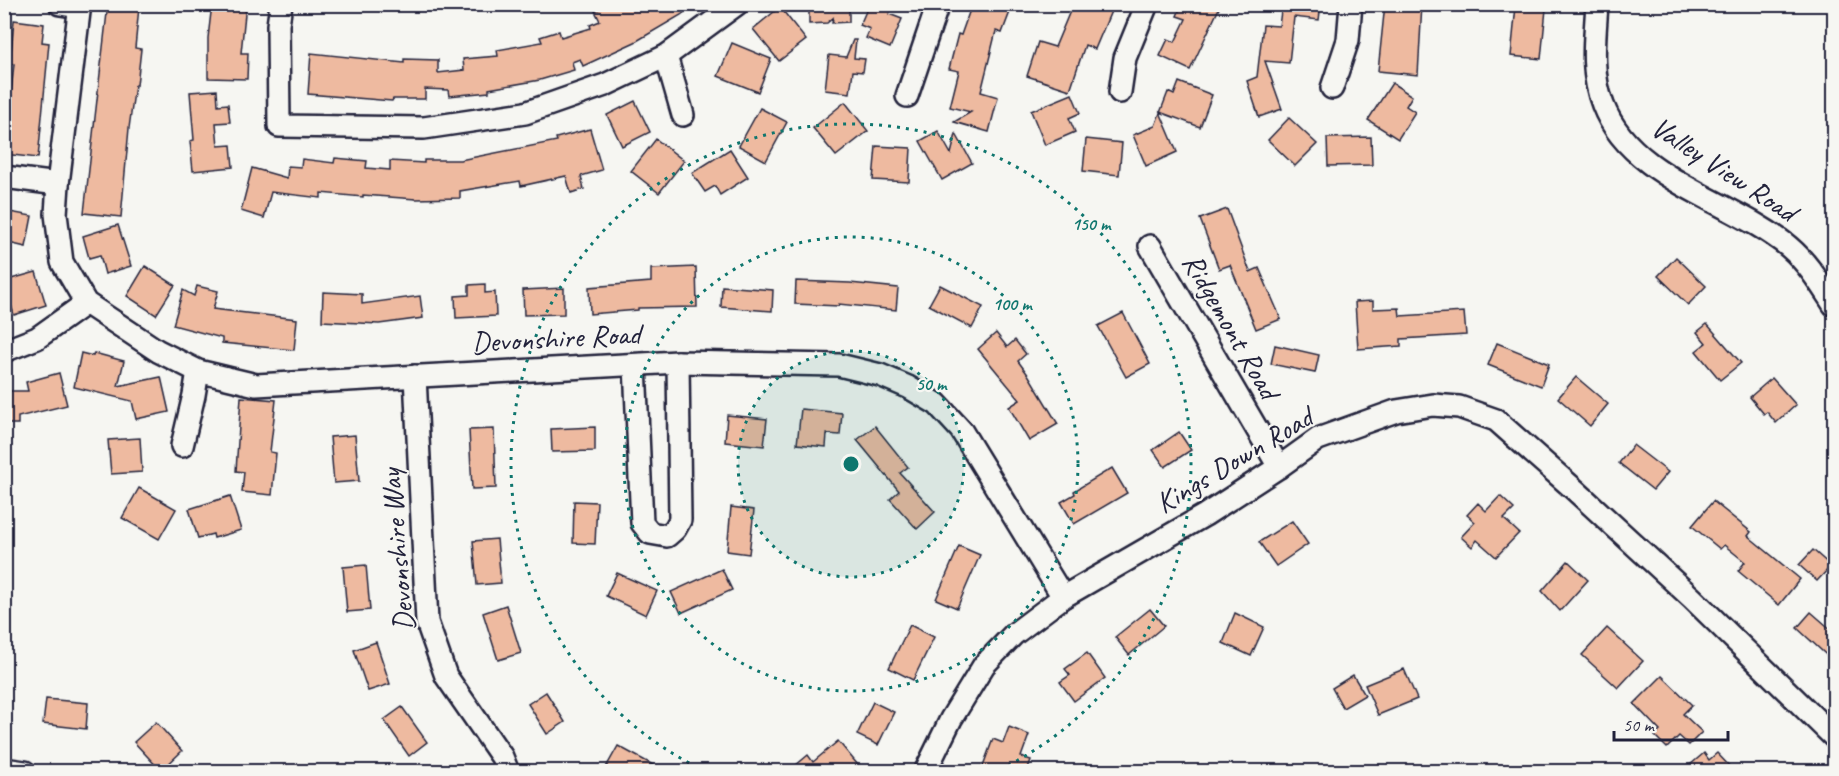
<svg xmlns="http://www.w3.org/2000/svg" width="1839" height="776" font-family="Caveat,sans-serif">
<rect width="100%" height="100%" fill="#f6f6f2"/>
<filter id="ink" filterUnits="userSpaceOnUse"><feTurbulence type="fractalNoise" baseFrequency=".0167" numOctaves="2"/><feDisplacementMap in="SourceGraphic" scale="12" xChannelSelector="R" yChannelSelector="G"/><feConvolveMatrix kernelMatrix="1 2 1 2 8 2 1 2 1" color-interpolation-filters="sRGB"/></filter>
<g filter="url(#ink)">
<g fill="#eebaa0" stroke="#22223b" stroke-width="1.5">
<polygon points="108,4 139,7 135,48 141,49 137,85 135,85 129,128 121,217 84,213"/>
<polygon points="212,4 246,4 241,53 248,53 247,79 208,78 208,38"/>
<polygon points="610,4 695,4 681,15 635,42 583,66 580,59 572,62 574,70 540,80 489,89 489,92 449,96 448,90 425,89 425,99 393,99 392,101 308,94 311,53 404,63 404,59 438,60 438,73 464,70 463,59 498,56 497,50 542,42 540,37 559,31 561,37 591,28 590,25 600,21 595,11"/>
<polygon points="809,4 850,4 849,6 849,22 832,23 833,18 827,23 809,24"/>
<polygon points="869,4 893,4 889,14 902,19 890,48 866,38 870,29 860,25"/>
<polygon points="972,4 1013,4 1002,33 996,31 981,92 998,97 989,132 954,122 971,112 950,107 959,71 949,69 958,34 961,35"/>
<polygon points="1073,4 1114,4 1095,49 1085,45 1070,90 1027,76 1038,42 1055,47"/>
<polygon points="1182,4 1221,4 1190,70 1160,56 1168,39 1175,42 1186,19 1177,16"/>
<polygon points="1282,4 1321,4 1319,20 1294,17 1289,63 1265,61 1282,109 1259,117 1247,81 1257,77 1263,25 1279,26"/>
<polygon points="1385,4 1422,4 1418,75 1378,71"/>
<polygon points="1516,6 1546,9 1541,59 1511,56"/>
<polygon points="780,7 806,40 779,61 753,29"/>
<polygon points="14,20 44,24 42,42 49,43 38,158 4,154 4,119 8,119 14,64 10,64"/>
<polygon points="853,40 856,40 854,58 865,59 863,72 853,71 850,93 825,90 829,55 846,57"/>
<polygon points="732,43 771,59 758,92 718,76"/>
<polygon points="1179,82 1212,95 1200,127 1160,112 1177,152 1146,166 1133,135 1155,126 1168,92 1174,95"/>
<polygon points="1392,83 1412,96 1406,106 1415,112 1398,139 1368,120"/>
<polygon points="217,90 218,105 228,104 230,122 216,123 218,146 231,145 233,167 193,171 190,141 194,140 190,92"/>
<polygon points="1072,94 1080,113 1069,118 1075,132 1045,145 1031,111"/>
<polygon points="635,101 650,132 622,146 607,115"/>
<polygon points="845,102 868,131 836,156 813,128"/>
<polygon points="760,108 787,122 766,161 739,146"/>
<polygon points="1289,118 1317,144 1295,166 1268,140"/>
<polygon points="590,129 602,170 581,176 584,189 571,193 566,176 521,186 520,181 460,191 460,198 416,199 363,195 363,197 321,193 321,198 271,192 264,218 241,211 252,168 287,178 288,166 301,167 302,159 334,163 335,158 367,161 366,168 390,170 390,161 424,163 424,160 460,160 557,141 556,138"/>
<polygon points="938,131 951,154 956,134 972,163 942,180 920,141"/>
<polygon points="1371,137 1372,165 1328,166 1327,138"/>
<polygon points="656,139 684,161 659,193 631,171"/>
<polygon points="1086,139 1122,143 1119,175 1083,171"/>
<polygon points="876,146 911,148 909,182 873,180"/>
<polygon points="730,149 748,177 720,195 715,186 705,192 692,173"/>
<polygon points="1227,209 1250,272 1259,268 1281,319 1256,329 1230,265 1219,269 1200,219"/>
<polygon points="4,211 32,216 26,247 4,242"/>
<polygon points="118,225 131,266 105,274 100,255 89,258 83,236"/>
<polygon points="1676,257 1706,286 1688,305 1658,276"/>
<polygon points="145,266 175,285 156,315 127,296"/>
<polygon points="696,267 697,307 638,308 638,310 590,314 589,287 651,282 651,269"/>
<polygon points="36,272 46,305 14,315 4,281"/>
<polygon points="796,281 850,283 898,288 896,310 839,304 839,306 795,304"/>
<polygon points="485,284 485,293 495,292 496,316 456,318 455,296 469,295 469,285"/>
<polygon points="940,285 983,307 972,328 929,305"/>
<polygon points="197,286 218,291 213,309 297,319 294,350 222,343 222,338 173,325 183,290 194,296"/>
<polygon points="722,286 773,290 772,311 721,307"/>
<polygon points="564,288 564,314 524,315 523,290"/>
<polygon points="323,292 362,294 362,304 420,296 423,318 379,324 322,321"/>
<polygon points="1373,301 1373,309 1399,308 1400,316 1464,312 1466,335 1401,339 1401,346 1358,349 1355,302"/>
<polygon points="1123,313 1150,364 1126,377 1098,326"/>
<polygon points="1707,324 1741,363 1720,380 1696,351 1706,343 1697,332"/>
<polygon points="996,333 1007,347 1015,340 1026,354 1018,361 1029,376 1058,424 1029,441 1009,407 1020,400 978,349"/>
<polygon points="1497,343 1549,364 1541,386 1488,365"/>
<polygon points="1275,345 1319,355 1315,373 1271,364"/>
<polygon points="81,353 93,356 94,353 124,361 118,386 161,377 169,412 136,419 132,401 74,387"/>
<polygon points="59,373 67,405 18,417 18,424 4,424 4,391 28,391 26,382"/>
<polygon points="1576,377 1608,404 1590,426 1558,398"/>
<polygon points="1772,378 1796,405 1776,423 1767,412 1764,414 1750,397"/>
<polygon points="241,397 276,400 270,452 276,453 272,495 242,492 244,472 236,471"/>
<polygon points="801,409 842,413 840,435 827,434 826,447 797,444"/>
<polygon points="727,415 767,419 764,446 725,442"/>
<polygon points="875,426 908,467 900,473 935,512 917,529 890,499 899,491 857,440"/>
<polygon points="595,427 595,451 552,452 551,429"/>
<polygon points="494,429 496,488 472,489 469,430"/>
<polygon points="1179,432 1191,450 1165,467 1153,450"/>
<polygon points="355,435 359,481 334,483 330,437"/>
<polygon points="140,438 142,472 111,474 108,440"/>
<polygon points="1633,445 1668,472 1653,490 1619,463"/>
<polygon points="1112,468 1127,493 1074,524 1061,502 1075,494 1074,491"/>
<polygon points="139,488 176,509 159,539 122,518"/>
<polygon points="230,496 241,530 214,538 213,534 198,538 189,509"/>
<polygon points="1500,496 1514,509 1504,519 1519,533 1496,557 1477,540 1472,547 1461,537 1475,522 1467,515 1478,503 1486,511"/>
<polygon points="574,501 597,502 595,544 573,543"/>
<polygon points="1713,501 1751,532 1748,536 1800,579 1779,605 1738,571 1745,562 1724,545 1720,549 1692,526"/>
<polygon points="731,507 754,510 749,554 727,551"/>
<polygon points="1292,521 1308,544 1276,566 1259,542"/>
<polygon points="497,539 501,583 477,585 473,541"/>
<polygon points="959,546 980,555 957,608 936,599"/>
<polygon points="1813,550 1831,566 1817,581 1799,565"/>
<polygon points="1568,561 1588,580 1560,611 1542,591"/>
<polygon points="366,565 370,610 347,612 343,567"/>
<polygon points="722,569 732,590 681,613 671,592"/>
<polygon points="617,573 657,591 646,615 606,596"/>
<polygon points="506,605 521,653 498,660 483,613"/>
<polygon points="1150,609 1164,626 1129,655 1115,637"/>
<polygon points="1811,612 1834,632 1834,662 1797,628"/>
<polygon points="1235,613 1264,627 1251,656 1223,643"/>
<polygon points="910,625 934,637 913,680 889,668"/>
<polygon points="1607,628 1643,661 1618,688 1582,655"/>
<polygon points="376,642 390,684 368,691 354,650"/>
<polygon points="1087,653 1105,678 1074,701 1060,682 1070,675 1065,669"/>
<polygon points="1404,669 1417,699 1378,715 1365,685"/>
<polygon points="1353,675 1365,695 1343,708 1332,688"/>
<polygon points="1662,676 1692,705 1683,714 1702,732 1689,745 1679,736 1667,748 1655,736 1660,731 1634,704"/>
<polygon points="546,692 565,722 547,734 528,704"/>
<polygon points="46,699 88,703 86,729 43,724"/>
<polygon points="873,702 894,712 878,745 857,735"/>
<polygon points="402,707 427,742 409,756 384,720"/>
<polygon points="156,722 182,751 161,771 134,742"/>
<polygon points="1009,727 1029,735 1021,757 1031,760 1027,771 981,771 993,739 1003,743"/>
<polygon points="838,741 863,771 789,771 808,755 813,762"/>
<polygon points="618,746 664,771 604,771"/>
<polygon points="1704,753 1709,760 1717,753 1734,771 1683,771"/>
</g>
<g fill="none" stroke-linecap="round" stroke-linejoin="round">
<g stroke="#22223b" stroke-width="26">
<g id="minor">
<polyline points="60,4 79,7"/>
<polyline points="80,4 58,184 56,214 62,262 86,303 158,351 198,371 256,385 678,362 839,365 880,375 908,387 937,404 961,430 1063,597"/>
<polyline points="281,4 278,25 279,126 424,128 525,113 605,85 666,56 737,4"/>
<path d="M1597,4C1595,37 1590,73 1603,105C1631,179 1732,200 1789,247C1808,263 1821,285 1834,305"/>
<polyline points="666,56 683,115"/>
<polyline points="1332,88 1348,40 1351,4"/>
<polyline points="1120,92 1125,58 1147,4"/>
<polyline points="907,96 938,4"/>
<polyline points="4,177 58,184"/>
<polyline points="1150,246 1279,467"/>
<polyline points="4,351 37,338 86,303"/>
<polyline points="635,365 642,523 650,533 667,536 675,529 680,520 678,362"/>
<polyline points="415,376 427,622 446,676 502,757 508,772"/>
<polyline points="182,446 194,395 198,371"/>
<polyline points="4,769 25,772"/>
<polyline points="925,772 951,719 984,665 1014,634 1063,597 1205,515 1279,467 1318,439 1396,411 1433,405 1459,407 1496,420 1575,490 1692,598 1834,737"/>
</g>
</g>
<use href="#minor" stroke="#f6f6f2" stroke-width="21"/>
</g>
</g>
<circle cx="851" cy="464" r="113" fill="#0f766e" fill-opacity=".12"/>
<g fill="none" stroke="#0f766e" stroke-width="3" stroke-dasharray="3 6">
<circle cx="851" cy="464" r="113"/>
<circle cx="851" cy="464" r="227"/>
<path d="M705 771A340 340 0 1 1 997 771"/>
</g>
<g text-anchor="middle" stroke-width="4.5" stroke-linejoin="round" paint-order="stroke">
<g font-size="30" fill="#22223b" stroke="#f6f6f2">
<text transform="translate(1724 169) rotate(33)" y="10">Valley View Road</text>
<text transform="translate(1231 326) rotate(60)" y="10">Ridgemont Road</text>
<text transform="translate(556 338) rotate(-3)" y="10">Devonshire Road</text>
<text transform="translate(1234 460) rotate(-31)" y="10">Kings Down Road</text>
<text transform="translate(397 550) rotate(-95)" y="10">Devonshire Way</text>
</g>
</g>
<circle cx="851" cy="464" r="9" fill="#0f766e" stroke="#f6f6f2" stroke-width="3"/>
<g font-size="18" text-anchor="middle" font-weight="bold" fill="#0f766e" stroke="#f6f6f2" stroke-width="4.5" stroke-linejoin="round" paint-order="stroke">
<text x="1091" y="230">150 m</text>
<text x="1012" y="310">100 m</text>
<text x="931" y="390">50 m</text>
</g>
<rect width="1839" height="776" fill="none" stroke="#f6f6f2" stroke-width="24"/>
<rect x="12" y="12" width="1815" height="752" fill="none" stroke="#22223b" stroke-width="2" filter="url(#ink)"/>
<path d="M1614 731v9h114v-9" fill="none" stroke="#22223b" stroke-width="3"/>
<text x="1623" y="731" font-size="18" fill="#22223b" stroke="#f6f6f2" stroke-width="4.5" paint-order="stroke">50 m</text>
</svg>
